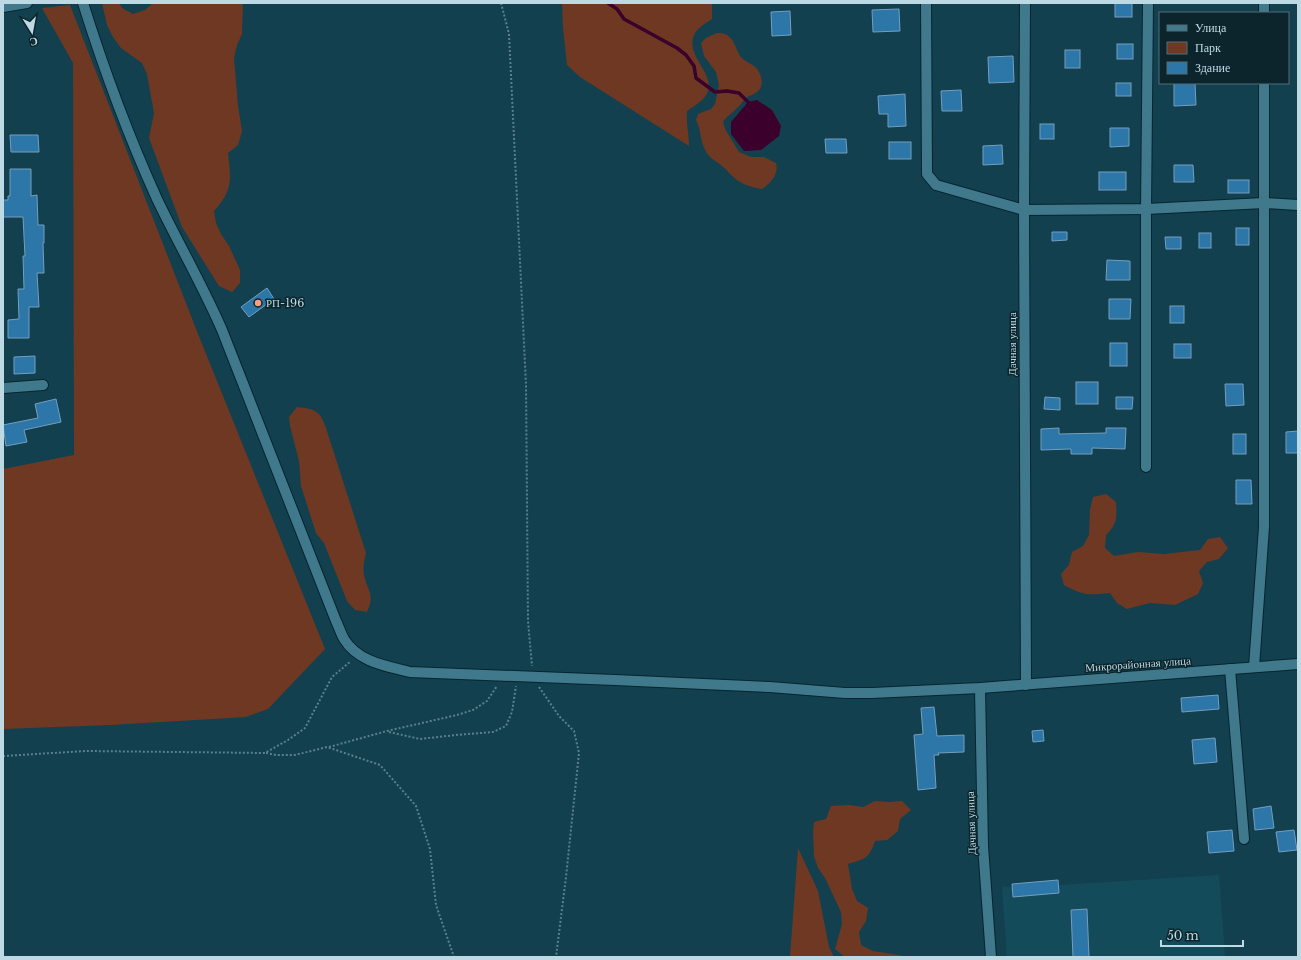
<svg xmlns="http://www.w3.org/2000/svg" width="1301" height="960" font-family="'Libre Baskerville',serif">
<rect width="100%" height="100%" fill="#13404e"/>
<polygon fill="#144b5b" points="1219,875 1225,957 1007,957 1002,887 1012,887 1012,884 1058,880 1059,885"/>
<g fill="#6f3822">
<path d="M102,3H119L122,8L133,14L145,10L153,3H243L242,34L237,45L234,58L238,106L242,131L238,145L228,153C231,180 233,190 214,211L216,223L221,234L229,246L240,270V283L232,292L219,286L182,227L149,138L154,113L147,74L142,63L121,48L113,37L107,25Z"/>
<path d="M562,3H712V19C706,23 697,28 694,35C684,58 722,77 704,98C700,103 692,107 687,111C686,123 689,134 689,146L580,77L567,65L563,28Z"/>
<polygon points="70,5 198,334 325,649 268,709 246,717 110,725 3,729 3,469 74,455 73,63 42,8"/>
<path d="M717,33C731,32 734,43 739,54C743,63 755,63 759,72C762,77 763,86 759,90C756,94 750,95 746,98C742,102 740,106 736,109C731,114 727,116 723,122L725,129L739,152L751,157H764L776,163C779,174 771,183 762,189C750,187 740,184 731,175C728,172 726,169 722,166C715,160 710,159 705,150C700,140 701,129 696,120L698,114L711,109L715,104L719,85L716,72L704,56L701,43L706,38Z"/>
<path d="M297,407C316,409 320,411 326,428L366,553C364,561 362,570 365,579C370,595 374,596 367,612L355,610L347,601L324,543L316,533L301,486L299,461L290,426L289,417Z"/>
<path d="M1106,494L1116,502C1117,518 1117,524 1106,535L1105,548L1114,556L1138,552L1164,554L1200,550L1208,539L1220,537L1228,548L1219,559L1207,562L1199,571L1203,583L1198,594L1175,605L1150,603L1127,609L1117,603L1110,593C1088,595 1084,596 1064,585L1061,574L1069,565L1072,552L1083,546L1089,535L1090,510L1093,497Z"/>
<path d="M875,801L889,802L902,801L911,810L900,819L898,831L887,840L875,841C869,858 866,859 848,864L852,889L857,901L868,908L866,921L859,932L861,945L873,951L911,957H845L835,949L842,924L841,912L825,878L818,868L814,856L813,832L814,822L826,819L831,806L849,805L863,807Z"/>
<polygon points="798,848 818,891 829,947 834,957 790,957"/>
</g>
<polygon fill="#3b002b" points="757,100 772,110 781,126 779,136 761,150 744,151 731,134 731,122 748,102"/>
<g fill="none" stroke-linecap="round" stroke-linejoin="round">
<polyline stroke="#3b002b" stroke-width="3.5" points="608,3 617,9 624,19 677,48 686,55 694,66 696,78 715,92 727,91 739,93 748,102"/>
</g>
<g fill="#2d76a8" stroke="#749ebf">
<rect x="1115" y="3" width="17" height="14"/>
<polygon points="899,9 900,31 873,32 872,10"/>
<polygon points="790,11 791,35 772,36 771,12"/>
<rect x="1117" y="44" width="16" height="15"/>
<rect x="1065" y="50" width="15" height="18"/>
<polygon points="1013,56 1014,82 989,83 988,57"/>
<rect x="1116" y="83" width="15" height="13"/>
<polygon points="1174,83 1195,83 1196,105 1174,106"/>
<polygon points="961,90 962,111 942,111 941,91"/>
<polygon points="905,94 906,126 888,127 888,114 879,114 878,96"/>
<rect x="1040" y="124" width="14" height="15"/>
<polygon points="1110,128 1129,128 1129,146 1110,147"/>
<polygon points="10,135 38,135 39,152 11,152"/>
<polygon points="825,139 846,139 847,153 826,153"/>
<rect x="889" y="142" width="22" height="17"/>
<polygon points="1002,145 1003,164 983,165 983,146"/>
<polygon points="1174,165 1193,165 1194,182 1174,182"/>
<polygon points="10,169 31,169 31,196 37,195 38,225 44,225 44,243 43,243 44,273 37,273 39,307 29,307 29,338 8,338 8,320 19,319 18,289 24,289 23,256 25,256 23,217 3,217 3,200 8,200 8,196 10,196"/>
<rect x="1099" y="172" width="27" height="18"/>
<rect x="1228" y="180" width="21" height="13"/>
<rect x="1236" y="228" width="13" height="17"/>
<polygon points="1052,232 1067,232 1067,240 1052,241"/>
<rect x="1199" y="233" width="12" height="15"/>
<polygon points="1165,237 1181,237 1181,249 1166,249"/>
<polygon points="1107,260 1130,261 1130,280 1106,280"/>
<polygon points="267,288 274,299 249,317 241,307"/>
<polygon points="1109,299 1131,299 1130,319 1109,319"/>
<rect x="1170" y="306" width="14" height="17"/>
<rect x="1110" y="343" width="17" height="23"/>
<rect x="1174" y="344" width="17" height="14"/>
<polygon points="35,356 35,373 14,374 14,357"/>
<rect x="1076" y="382" width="22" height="22"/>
<polygon points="1225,384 1243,384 1244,405 1226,406"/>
<polygon points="1045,397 1060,398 1060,410 1044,409"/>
<polygon points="1116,397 1133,397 1132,409 1116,409"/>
<polygon points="56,399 61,422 24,430 27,442 6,446 3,425 38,418 35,404"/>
<polygon points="1059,428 1059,434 1106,433 1106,428 1126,428 1125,449 1092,448 1092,454 1071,454 1071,449 1041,450 1041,429"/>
<polygon points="1298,431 1298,453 1286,453 1286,432"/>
<rect x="1233" y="434" width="13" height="20"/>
<polygon points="1236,480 1251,480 1252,504 1236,504"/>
<polygon points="1218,695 1219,709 1182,712 1181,698"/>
<polygon points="934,707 937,736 964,735 964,752 938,753 939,755 934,755 936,788 918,790 914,735 923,734 921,708"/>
<polygon points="1043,730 1044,741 1033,742 1032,731"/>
<polygon points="1215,738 1217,762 1194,764 1192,740"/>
<polygon points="1271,806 1274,828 1255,830 1253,809"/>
<polygon points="1232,830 1234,851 1209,853 1207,832"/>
<polygon points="1294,830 1297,850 1279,852 1276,832"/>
<polygon points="1058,880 1059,893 1013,897 1012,884"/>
<polygon points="1087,909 1089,957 1073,957 1071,910"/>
</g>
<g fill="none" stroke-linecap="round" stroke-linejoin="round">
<g stroke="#06252f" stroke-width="12">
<g id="minor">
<path d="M83,3C104,70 128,135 157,199C178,243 202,284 222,330L336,621C339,627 341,634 344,639C358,662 386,666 410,672L615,680L770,687L845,693H872L980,688L1298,664"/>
<polyline points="926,3 927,174 936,185 1024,210 1146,209 1264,203 1298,205"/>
<polyline points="1025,3 1024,210 1026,685"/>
<polyline points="3,7 27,3"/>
<polyline points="1264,13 1264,3"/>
<polyline points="3,388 43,385"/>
<polyline points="1146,467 1146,209 1148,3"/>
<polyline points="1254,667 1264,527 1264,83"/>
<polyline points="1230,669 1244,839"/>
<polyline points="980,688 983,846 991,957"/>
</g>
</g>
<g stroke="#5a808d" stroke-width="2" stroke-dasharray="2 2" stroke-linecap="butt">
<polyline points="501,3 509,34 526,385 528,621 532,666"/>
<polyline points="539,687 559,716 574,731 579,753 566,877 556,957"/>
<polyline points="389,732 420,739 456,735 493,732 506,726 512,712 516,686"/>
<polyline points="329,747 387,731 457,715 473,710 487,701 497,686"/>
<polyline points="266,753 276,755 295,755 327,747 380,765 416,806 430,849 436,905 454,957"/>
<polyline points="3,756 86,751 265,753 288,740 305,728 332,677 351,661"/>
</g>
<use href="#minor" stroke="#40798c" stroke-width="10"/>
</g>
<circle fill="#f2a080" stroke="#0c252c" stroke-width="1.5" cx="258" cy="303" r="4"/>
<g text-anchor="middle" stroke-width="3" stroke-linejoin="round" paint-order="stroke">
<g font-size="11" fill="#bdd9e4" stroke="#0c252c" text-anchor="start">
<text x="266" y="307">РП-196</text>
</g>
<g font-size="11" fill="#bdd9e4" stroke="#0c252c">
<text transform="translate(1012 344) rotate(-90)" y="4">Дачная улица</text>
<text transform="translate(1138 664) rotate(-4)" y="4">Микрорайонная улица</text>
<text transform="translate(971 823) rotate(-92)" y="4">Дачная улица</text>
</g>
</g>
<rect width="1301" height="960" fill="none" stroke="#bdd9e4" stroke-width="8"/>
<rect x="1159" y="12" width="130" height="72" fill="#0c252c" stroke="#536d76"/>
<rect x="1167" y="25" width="20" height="6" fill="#40798c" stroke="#536d76"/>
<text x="1195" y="32" font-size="12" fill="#bdd9e4">Улица</text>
<rect x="1167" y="42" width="20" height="12" fill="#6f3822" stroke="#536d76"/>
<text x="1195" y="52" font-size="12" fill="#bdd9e4">Парк</text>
<rect x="1167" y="62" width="20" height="12" fill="#2d76a8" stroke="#536d76"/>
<text x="1195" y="72" font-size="12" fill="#bdd9e4">Здание</text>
<g transform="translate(32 32) rotate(169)" stroke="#0c252c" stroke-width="3" paint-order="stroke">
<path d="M0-3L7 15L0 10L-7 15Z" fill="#bdd9e4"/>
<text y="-6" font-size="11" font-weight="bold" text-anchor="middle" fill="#bdd9e4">С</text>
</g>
<path d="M1161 940v6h82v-6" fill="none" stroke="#bdd9e4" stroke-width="2"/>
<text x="1167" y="940" font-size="12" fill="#bdd9e4" stroke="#0c252c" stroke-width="3" paint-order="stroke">50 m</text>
</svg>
